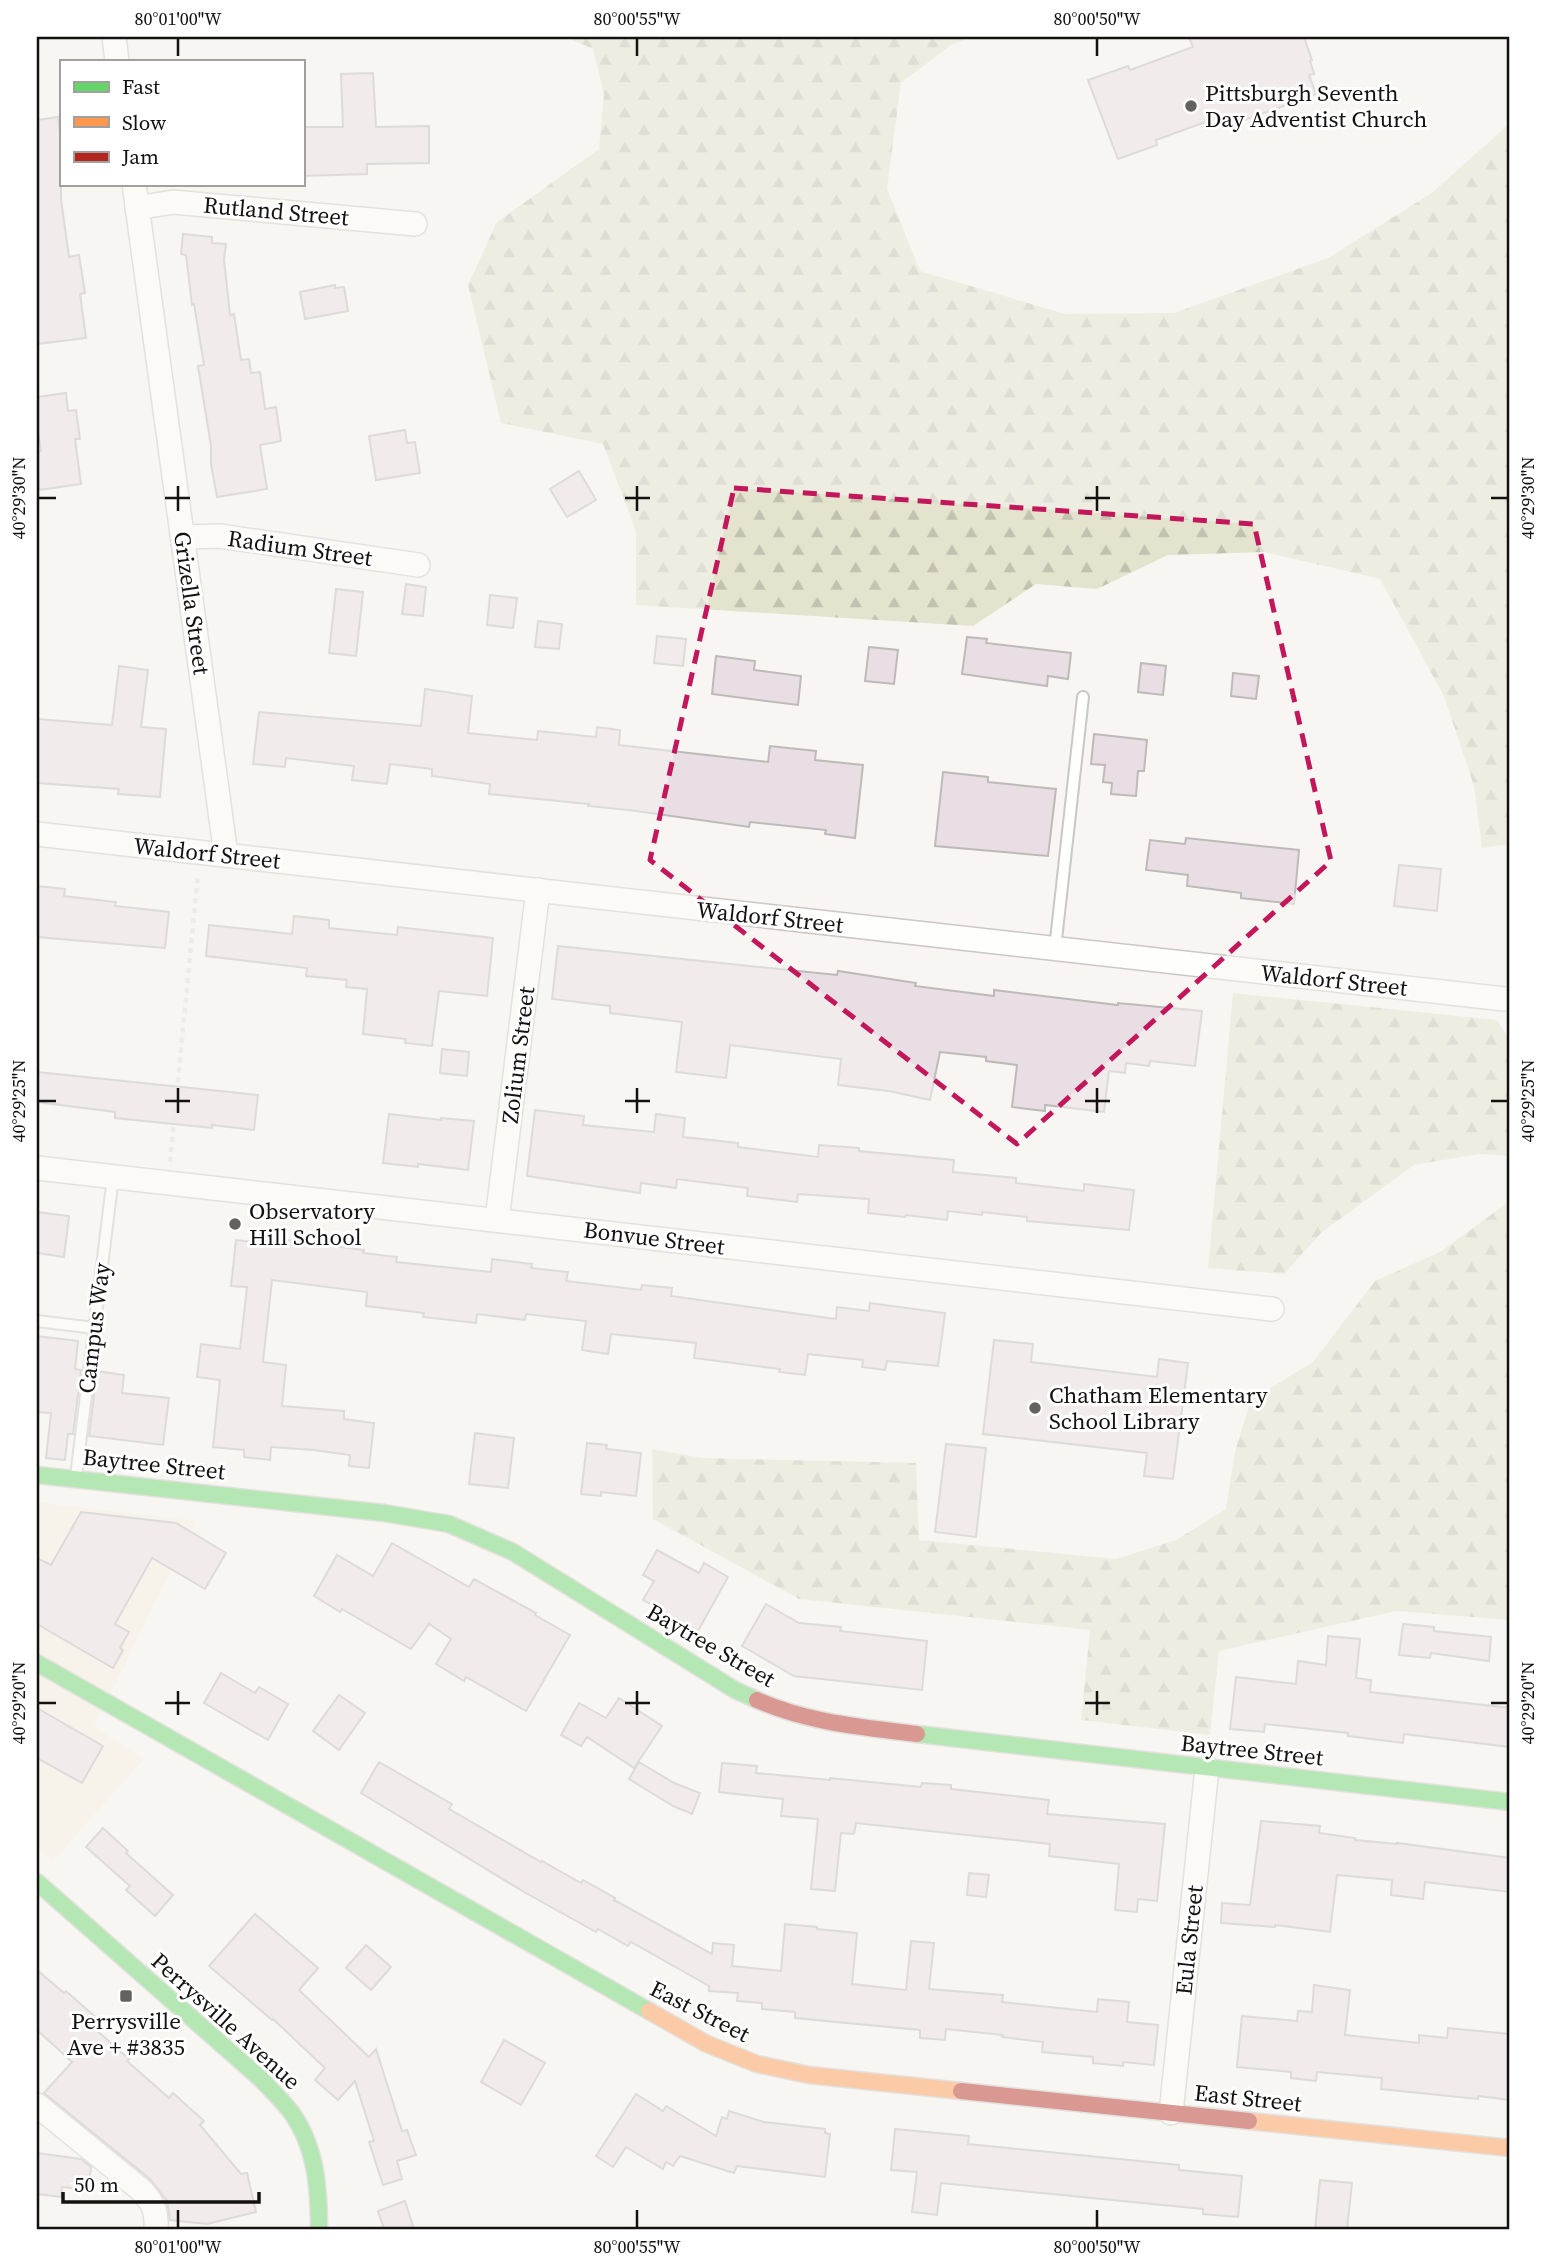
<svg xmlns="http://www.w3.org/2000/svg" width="1547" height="2266" font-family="'Source Serif 4',serif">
<defs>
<pattern id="forest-firs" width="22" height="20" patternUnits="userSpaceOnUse" patternTransform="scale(1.75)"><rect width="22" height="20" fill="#e3e3ce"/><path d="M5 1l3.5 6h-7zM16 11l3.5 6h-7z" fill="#c2c2b0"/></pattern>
</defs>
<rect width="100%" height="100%" fill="#f8f5f2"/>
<polygon fill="#f7f0e3" points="37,1502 195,1521 106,1703 93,1726 144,1759 53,1861 37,1847"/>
<g fill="url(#forest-firs)">
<polygon points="566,37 971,37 951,45 901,83 887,188 920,271 1065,314 1174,313 1328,258 1432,193 1509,124 1510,100 1510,844 1482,848 1474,786 1444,696 1380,579 1265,552 1168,555 1097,589 1036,584 973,626 636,605 636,531 603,444 501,423 468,285 497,222 599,149 604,94 593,49"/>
<polygon points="1233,993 1497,1020 1510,1040 1510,1156 1479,1154 1414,1165 1322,1232 1284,1274 1208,1268"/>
<polygon points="1510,1201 1510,1620 1396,1611 1219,1651 1210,1735 1081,1720 1090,1630 799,1599 653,1519 652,1449 702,1458 916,1463 919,1540 1116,1559 1176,1540 1226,1509 1235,1451 1251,1400 1313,1362 1375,1281 1440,1252"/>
</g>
<g fill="#e8dee4" stroke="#bdbaba" stroke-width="2">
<polygon points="1189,37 1304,37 1312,60 1310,61 1314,74 1309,75 1316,94 1223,128 1219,117 1156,140 1157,145 1118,159 1088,80 1128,66 1130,70 1193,47"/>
<polygon points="373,73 376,127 429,126 429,163 367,164 367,174 303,176 303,127 343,127 341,74"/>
<polygon points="58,117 61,141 61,199 69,257 79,255 85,293 80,294 86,338 37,344 37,120"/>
<polygon points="183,234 212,237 212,243 226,244 224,259 230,315 234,314 241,360 249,359 251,373 260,372 265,409 276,407 281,441 260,445 267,489 217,497 211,464 211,446 198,366 204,365 194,304 192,305 186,255 181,254"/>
<polygon points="335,285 335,288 344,287 348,311 305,319 300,292"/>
<polygon points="66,393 68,411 76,410 80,439 75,439 81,484 39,490 37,452 41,451 37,424 37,397"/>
<polygon points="405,430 407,443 415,442 420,473 376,480 369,436"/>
<polygon points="579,471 596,500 567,517 550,489"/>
<polygon points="406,584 426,587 423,616 402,614"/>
<polygon points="336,589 363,592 356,656 329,653"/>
<polygon points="490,595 517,598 513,628 487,625"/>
<polygon points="538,621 562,624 559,649 535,647"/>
<polygon points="657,636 686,639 683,666 654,663"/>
<polygon points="967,637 987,639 986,643 1071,653 1068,679 1048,676 1047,686 962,674"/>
<polygon points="869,647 898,650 894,684 865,681"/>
<polygon points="716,656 755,661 754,670 801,676 798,705 712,694"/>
<polygon points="1141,663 1166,666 1163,695 1138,692"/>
<polygon points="119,666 148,670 141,727 166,729 160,797 118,794 119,789 37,783 37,719 112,725"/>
<polygon points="1233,673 1259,676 1256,699 1231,696"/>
<polygon points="425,689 472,696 468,733 537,740 538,731 596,737 597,727 620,730 619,745 768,762 770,746 816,751 815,760 863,765 855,838 825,834 826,830 750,822 749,827 629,810 588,806 589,804 489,794 490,784 432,776 432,769 390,764 387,784 352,780 354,766 286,758 285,767 253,764 259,712 421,726"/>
<polygon points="1094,734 1147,740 1144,771 1138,771 1136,796 1111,794 1112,783 1103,782 1105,765 1091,764"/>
<polygon points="943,772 988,777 988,782 1056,789 1048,856 935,846"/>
<polygon points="1186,838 1299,850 1294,904 1241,898 1241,893 1187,886 1188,875 1146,870 1150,840 1185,844"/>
<polygon points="1399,865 1441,869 1437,911 1394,906"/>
<polygon points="37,886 65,889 64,896 116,902 115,906 169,912 165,948 37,937"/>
<polygon points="294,916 329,920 329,928 397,935 398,927 493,938 487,996 439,991 432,1046 405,1043 406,1039 363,1034 367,989 346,987 347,980 306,976 307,968 206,956 209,925 292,934"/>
<polygon points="558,946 837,975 838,971 916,983 915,986 994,996 994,990 1118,1005 1118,1003 1202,1011 1195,1066 1150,1061 1149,1066 1126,1063 1125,1073 1109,1071 1104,1112 1045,1105 1045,1111 1012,1107 1017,1065 986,1061 986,1057 940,1052 930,1100 889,1091 838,1085 841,1059 730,1045 726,1078 676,1072 682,1022 610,1013 610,1006 552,999"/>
<polygon points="442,1049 469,1052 467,1076 440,1073"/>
<polygon points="37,1072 258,1095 254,1130 212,1125 212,1128 115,1118 115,1112 37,1102"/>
<polygon points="535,1110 584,1116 583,1125 654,1132 656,1114 685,1118 683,1137 738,1143 738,1147 818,1157 819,1145 859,1148 859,1151 954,1160 953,1172 1016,1178 1016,1183 1084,1191 1084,1184 1134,1190 1129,1230 1027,1221 1027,1217 982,1212 982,1215 948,1211 947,1220 906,1215 905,1217 868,1213 869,1199 798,1194 797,1202 747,1196 748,1188 677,1179 676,1188 641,1183 640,1193 527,1176"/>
<polygon points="389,1114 441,1120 441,1118 474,1121 468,1170 418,1164 418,1167 383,1163"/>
<polygon points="37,1212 69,1216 64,1257 37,1253"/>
<polygon points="272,1238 364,1250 363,1253 397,1257 396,1262 491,1272 492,1259 532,1264 531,1268 568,1272 566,1281 641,1290 642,1285 672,1288 671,1296 836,1319 837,1307 869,1311 870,1303 945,1313 938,1366 887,1361 885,1370 862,1367 863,1360 808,1354 805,1375 779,1372 780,1369 694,1358 696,1343 611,1334 608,1354 582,1350 586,1321 526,1314 525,1320 477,1314 476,1323 423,1317 424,1313 366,1306 367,1292 272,1280 263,1362 286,1365 282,1406 344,1411 344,1419 374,1423 369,1468 349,1466 350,1455 314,1450 271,1447 270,1460 244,1457 244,1450 213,1447 220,1380 197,1377 201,1344 240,1349 247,1287 231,1286 236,1240 272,1244"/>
<polygon points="37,1336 78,1341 75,1369 81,1370 73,1434 68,1434 65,1460 46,1458 51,1413 37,1412"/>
<polygon points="994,1340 1033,1344 1031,1362 1157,1377 1159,1359 1188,1363 1173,1479 1144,1476 1147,1453 983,1434"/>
<polygon points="97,1371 124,1375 122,1393 169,1398 163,1445 89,1436"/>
<polygon points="475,1433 514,1438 508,1488 469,1484"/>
<polygon points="587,1443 607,1445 606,1449 641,1453 636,1496 601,1492 601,1496 581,1494"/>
<polygon points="946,1444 986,1448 976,1537 935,1532"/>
<polygon points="81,1512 176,1523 226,1553 205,1589 152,1558 115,1624 129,1632 120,1648 123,1650 113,1668 37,1624 37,1558 51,1565"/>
<polygon points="392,1543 469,1587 474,1579 536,1613 535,1615 570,1635 526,1711 466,1677 464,1681 436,1664 451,1639 429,1624 411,1649 342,1609 340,1612 314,1596 337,1555 373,1576"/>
<polygon points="657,1550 699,1573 704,1563 728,1577 698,1631 643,1600 654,1581 643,1575"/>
<polygon points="766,1604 799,1623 841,1627 840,1631 927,1641 922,1690 794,1676 742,1646"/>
<polygon points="1403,1624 1434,1627 1434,1631 1491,1637 1489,1661 1431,1653 1430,1658 1399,1655"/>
<polygon points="1328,1636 1360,1639 1356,1678 1371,1680 1370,1692 1510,1708 1510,1747 1404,1734 1403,1743 1348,1736 1348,1733 1265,1724 1264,1732 1230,1729 1236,1677 1296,1684 1298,1661 1326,1665"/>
<polygon points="221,1673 255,1693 259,1687 288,1704 268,1740 204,1703"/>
<polygon points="339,1695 365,1713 339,1750 313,1731"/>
<polygon points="619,1698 662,1726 634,1768 587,1737 581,1746 561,1735 579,1703 606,1718"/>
<polygon points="37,1708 103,1746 82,1783 37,1758"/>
<polygon points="379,1762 452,1804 449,1809 541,1862 542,1861 581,1883 583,1880 615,1898 614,1900 712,1954 713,1943 734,1945 732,1966 781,1971 785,1924 817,1927 817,1929 857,1933 852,1984 906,1990 911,1941 934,1943 929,1989 1003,1995 1002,2002 1097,2012 1098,1999 1129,2002 1127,2022 1158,2025 1154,2065 1123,2062 1123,2066 1093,2063 1093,2057 1042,2052 1043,2042 1002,2037 1003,2035 946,2029 945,2040 920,2038 920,2030 795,2018 795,2012 762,2009 762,2003 737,2001 738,1993 709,1991 709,1986 631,1942 628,1946 598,1929 596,1932 524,1892 361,1793"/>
<polygon points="639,1762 674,1783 700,1793 692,1814 673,1806 629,1779"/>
<polygon points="722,1763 757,1766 756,1773 830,1780 830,1778 921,1787 922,1783 951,1785 951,1789 1049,1800 1047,1814 1165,1824 1157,1901 1138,1899 1137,1912 1115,1910 1119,1864 1049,1856 1050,1844 856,1823 854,1834 841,1833 835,1891 811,1889 818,1819 781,1816 783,1799 719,1792"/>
<polygon points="1261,1821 1320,1826 1319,1833 1355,1838 1355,1840 1397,1844 1397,1843 1510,1858 1510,1892 1425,1882 1423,1899 1391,1895 1392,1880 1337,1875 1330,1932 1275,1925 1275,1927 1221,1923 1222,1903 1250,1905"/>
<polygon points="103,1828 128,1851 126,1853 173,1895 155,1916 126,1890 130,1886 86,1847"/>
<polygon points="969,1873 989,1875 986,1897 967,1895"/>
<polygon points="255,1914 318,1968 299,1990 369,2057 376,2049 402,2131 407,2130 416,2155 397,2161 402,2179 383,2185 369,2142 374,2141 355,2081 338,2100 315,2080 325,2068 273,2019 272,2020 209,1966"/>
<polygon points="366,1945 391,1967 371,1990 346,1968"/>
<polygon points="37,1970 64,1993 66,1991 99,2020 93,2027 129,2059 127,2061 169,2098 173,2093 204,2121 200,2125 241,2174 247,2173 256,2212 207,2224 170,2220 167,2201 150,2179 44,2093 72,2062 37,2030"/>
<polygon points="1314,1985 1350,1990 1345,2035 1419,2043 1419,2035 1447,2038 1448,2028 1510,2034 1510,2100 1478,2096 1478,2099 1381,2089 1382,2078 1317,2072 1316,2081 1291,2078 1291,2072 1237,2067 1242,2016 1297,2021 1298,2011 1312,2012"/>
<polygon points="504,2040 545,2063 521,2105 481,2082"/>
<polygon points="636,2094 663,2111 666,2106 716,2136 722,2117 727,2119 729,2111 764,2122 825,2129 825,2133 830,2134 825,2177 737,2166 734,2173 680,2156 673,2166 666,2162 663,2169 626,2147 613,2167 596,2156"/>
<polygon points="895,2129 969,2136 968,2144 1179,2165 1179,2170 1242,2176 1238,2217 1203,2214 1203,2209 941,2183 937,2215 912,2212 917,2172 891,2170"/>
<polygon points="37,2153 81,2159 91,2167 88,2190 62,2187 61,2197 37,2194"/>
<polygon points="1320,2180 1352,2183 1347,2229 1315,2229"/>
<polygon points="405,2201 414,2229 384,2229 378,2211"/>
</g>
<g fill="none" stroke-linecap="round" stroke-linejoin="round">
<g stroke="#cac8c6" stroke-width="14">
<g id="lane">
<polyline points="1055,949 1083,697"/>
<polyline points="37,1321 94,1328"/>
<polyline points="76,1476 113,1177"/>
</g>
</g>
<g stroke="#cac8c6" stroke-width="26">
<g id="street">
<polyline points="114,37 117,61"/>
<polyline points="134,184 226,855"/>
<polyline points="137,208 173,202 415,224"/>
<polyline points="183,537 220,536 418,565"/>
<polyline points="37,834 1504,999"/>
<polyline points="37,1168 1272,1309"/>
<polyline points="497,1220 538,890"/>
<path d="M37,2105L140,2189C153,2202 157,2211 156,2229"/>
<polyline points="1171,2113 1207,1768"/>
</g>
</g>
<g stroke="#cac8c6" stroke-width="19">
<g id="fast">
<polyline points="37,1475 384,1513 449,1524 513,1552 735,1690 757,1700"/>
<polyline points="37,1663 649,2011"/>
<polyline points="917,1734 1510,1802"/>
<path d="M37,1882L261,2079C271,2090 282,2100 291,2112C316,2146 319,2188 319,2229"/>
</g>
</g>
<g stroke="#cac8c6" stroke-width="19">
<g id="slow">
<polyline points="649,2011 707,2044 757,2064 809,2075 961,2091"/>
<polyline points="1249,2121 1510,2148"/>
</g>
</g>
<g stroke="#cac8c6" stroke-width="19">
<g id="jam">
<path d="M757,1700C809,1723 862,1727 917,1734"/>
<polyline points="961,2091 1249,2121"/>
</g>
</g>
<polyline stroke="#dedddc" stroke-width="4.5" stroke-dasharray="5 5" stroke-linecap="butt" points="170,1162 198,874"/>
<use href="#lane" stroke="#fefefd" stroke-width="10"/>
<use href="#street" stroke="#fefefd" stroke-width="23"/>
<use href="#fast" stroke="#63d668" stroke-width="16"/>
<use href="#slow" stroke="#ff974d" stroke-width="16"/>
<use href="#jam" stroke="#b3261e" stroke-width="16"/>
</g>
<path d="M0 0H1547V2266H0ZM734,488L1254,524L1331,861L1017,1144L650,860Z" fill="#f8f5f2" fill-opacity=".55" fill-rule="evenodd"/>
<path fill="none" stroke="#c2185b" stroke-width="5" stroke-dasharray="14 9" stroke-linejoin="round" d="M734,488L1254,524L1331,861L1017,1144L650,860Z"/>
<path fill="none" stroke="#141210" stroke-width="2.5" d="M178,38V56M637,38V56M1097,38V56M178,486V511M637,486V511M1097,486V511M38,498H56M165,498H190M625,498H650M1085,498H1110M1491,498H1508M178,1088V1113M637,1088V1113M1097,1088V1113M38,1101H56M165,1101H190M625,1101H650M1085,1101H1110M1491,1101H1508M178,1691V1715M637,1691V1715M1097,1691V1715M38,1703H56M165,1703H190M625,1703H650M1085,1703H1110M1491,1703H1508M178,2210V2228M637,2210V2228M1097,2210V2228"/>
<g fill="#64615f" stroke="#fff" stroke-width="2.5">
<circle cx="1191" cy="106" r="7"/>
<circle cx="235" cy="1224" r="7"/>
<circle cx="1035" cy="1408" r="7"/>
<rect x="119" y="1989" width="14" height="14" rx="3.5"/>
</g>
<g text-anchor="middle" stroke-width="6" stroke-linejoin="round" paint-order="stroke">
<g font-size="23" fill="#141210" stroke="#fff" text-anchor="start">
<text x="1205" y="101">Pittsburgh Seventh<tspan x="1205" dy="26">Day Adventist Church</tspan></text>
<text x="249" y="1219">Observatory<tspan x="249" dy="26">Hill School</tspan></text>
<text x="1049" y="1403">Chatham Elementary<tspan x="1049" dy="26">School Library</tspan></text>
<text x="126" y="2029" text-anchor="middle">Perrysville<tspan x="126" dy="26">Ave + #3835</tspan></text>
</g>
<g font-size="23" fill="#141210" stroke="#fff">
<text transform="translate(276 211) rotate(5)" y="8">Rutland Street</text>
<text transform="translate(300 548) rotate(8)" y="8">Radium Street</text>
<text transform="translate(192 603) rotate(82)" y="8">Grizella Street</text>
<text transform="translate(207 853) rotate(6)" y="8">Waldorf Street</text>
<text transform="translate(770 917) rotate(6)" y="8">Waldorf Street</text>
<text transform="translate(1334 980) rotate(6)" y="8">Waldorf Street</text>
<text transform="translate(518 1055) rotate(-83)" y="8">Zolium Street</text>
<text transform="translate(654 1238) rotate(7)" y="8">Bonvue Street</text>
<text transform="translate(94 1328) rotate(-83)" y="8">Campus Way</text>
<text transform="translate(154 1464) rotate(6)" y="8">Baytree Street</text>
<text transform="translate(711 1645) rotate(30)" y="8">Baytree Street</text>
<text transform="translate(1252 1750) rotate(6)" y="8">Baytree Street</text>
<text transform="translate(1189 1940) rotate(-84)" y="8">Eula Street</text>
<text transform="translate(700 2011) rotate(27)" y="8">East Street</text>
<text transform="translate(226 2021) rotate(42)" y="8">Perrysville Avenue</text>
<text transform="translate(1248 2098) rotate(6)" y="8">East Street</text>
</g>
</g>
<rect width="1547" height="2266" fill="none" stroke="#ffffff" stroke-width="77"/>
<rect x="60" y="60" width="245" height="126" fill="#ffffff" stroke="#a1a09f" stroke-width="2"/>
<rect x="74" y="82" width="35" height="10" fill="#63d668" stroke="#a1a09f" stroke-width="2"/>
<text x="122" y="94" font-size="21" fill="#141210">Fast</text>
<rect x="74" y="117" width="35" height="10" fill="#ff974d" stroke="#a1a09f" stroke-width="2"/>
<text x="122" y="130" font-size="21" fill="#141210">Slow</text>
<rect x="74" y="152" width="35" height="10" fill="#b3261e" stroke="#a1a09f" stroke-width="2"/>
<text x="122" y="164" font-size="21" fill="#141210">Jam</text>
<path d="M63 2192v10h196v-10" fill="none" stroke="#141210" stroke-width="3.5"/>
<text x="74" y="2192" font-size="21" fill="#141210" stroke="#ffffff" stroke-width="5" paint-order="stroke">50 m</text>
<rect x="38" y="38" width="1470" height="2190" fill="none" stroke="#141210" stroke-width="2.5"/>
<g font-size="18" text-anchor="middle" fill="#141210">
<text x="178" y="25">80°01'00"W</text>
<text x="637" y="25">80°00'55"W</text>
<text x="1097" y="25">80°00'50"W</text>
<text transform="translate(19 498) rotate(-90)" y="6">40°29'30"N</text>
<text transform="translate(1528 498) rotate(-90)" y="6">40°29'30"N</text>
<text transform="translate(19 1101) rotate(-90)" y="6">40°29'25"N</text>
<text transform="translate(1528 1101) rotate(-90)" y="6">40°29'25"N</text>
<text transform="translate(19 1703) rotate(-90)" y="6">40°29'20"N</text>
<text transform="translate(1528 1703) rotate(-90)" y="6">40°29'20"N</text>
<text x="178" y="2253">80°01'00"W</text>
<text x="637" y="2253">80°00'55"W</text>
<text x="1097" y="2253">80°00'50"W</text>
</g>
</svg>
